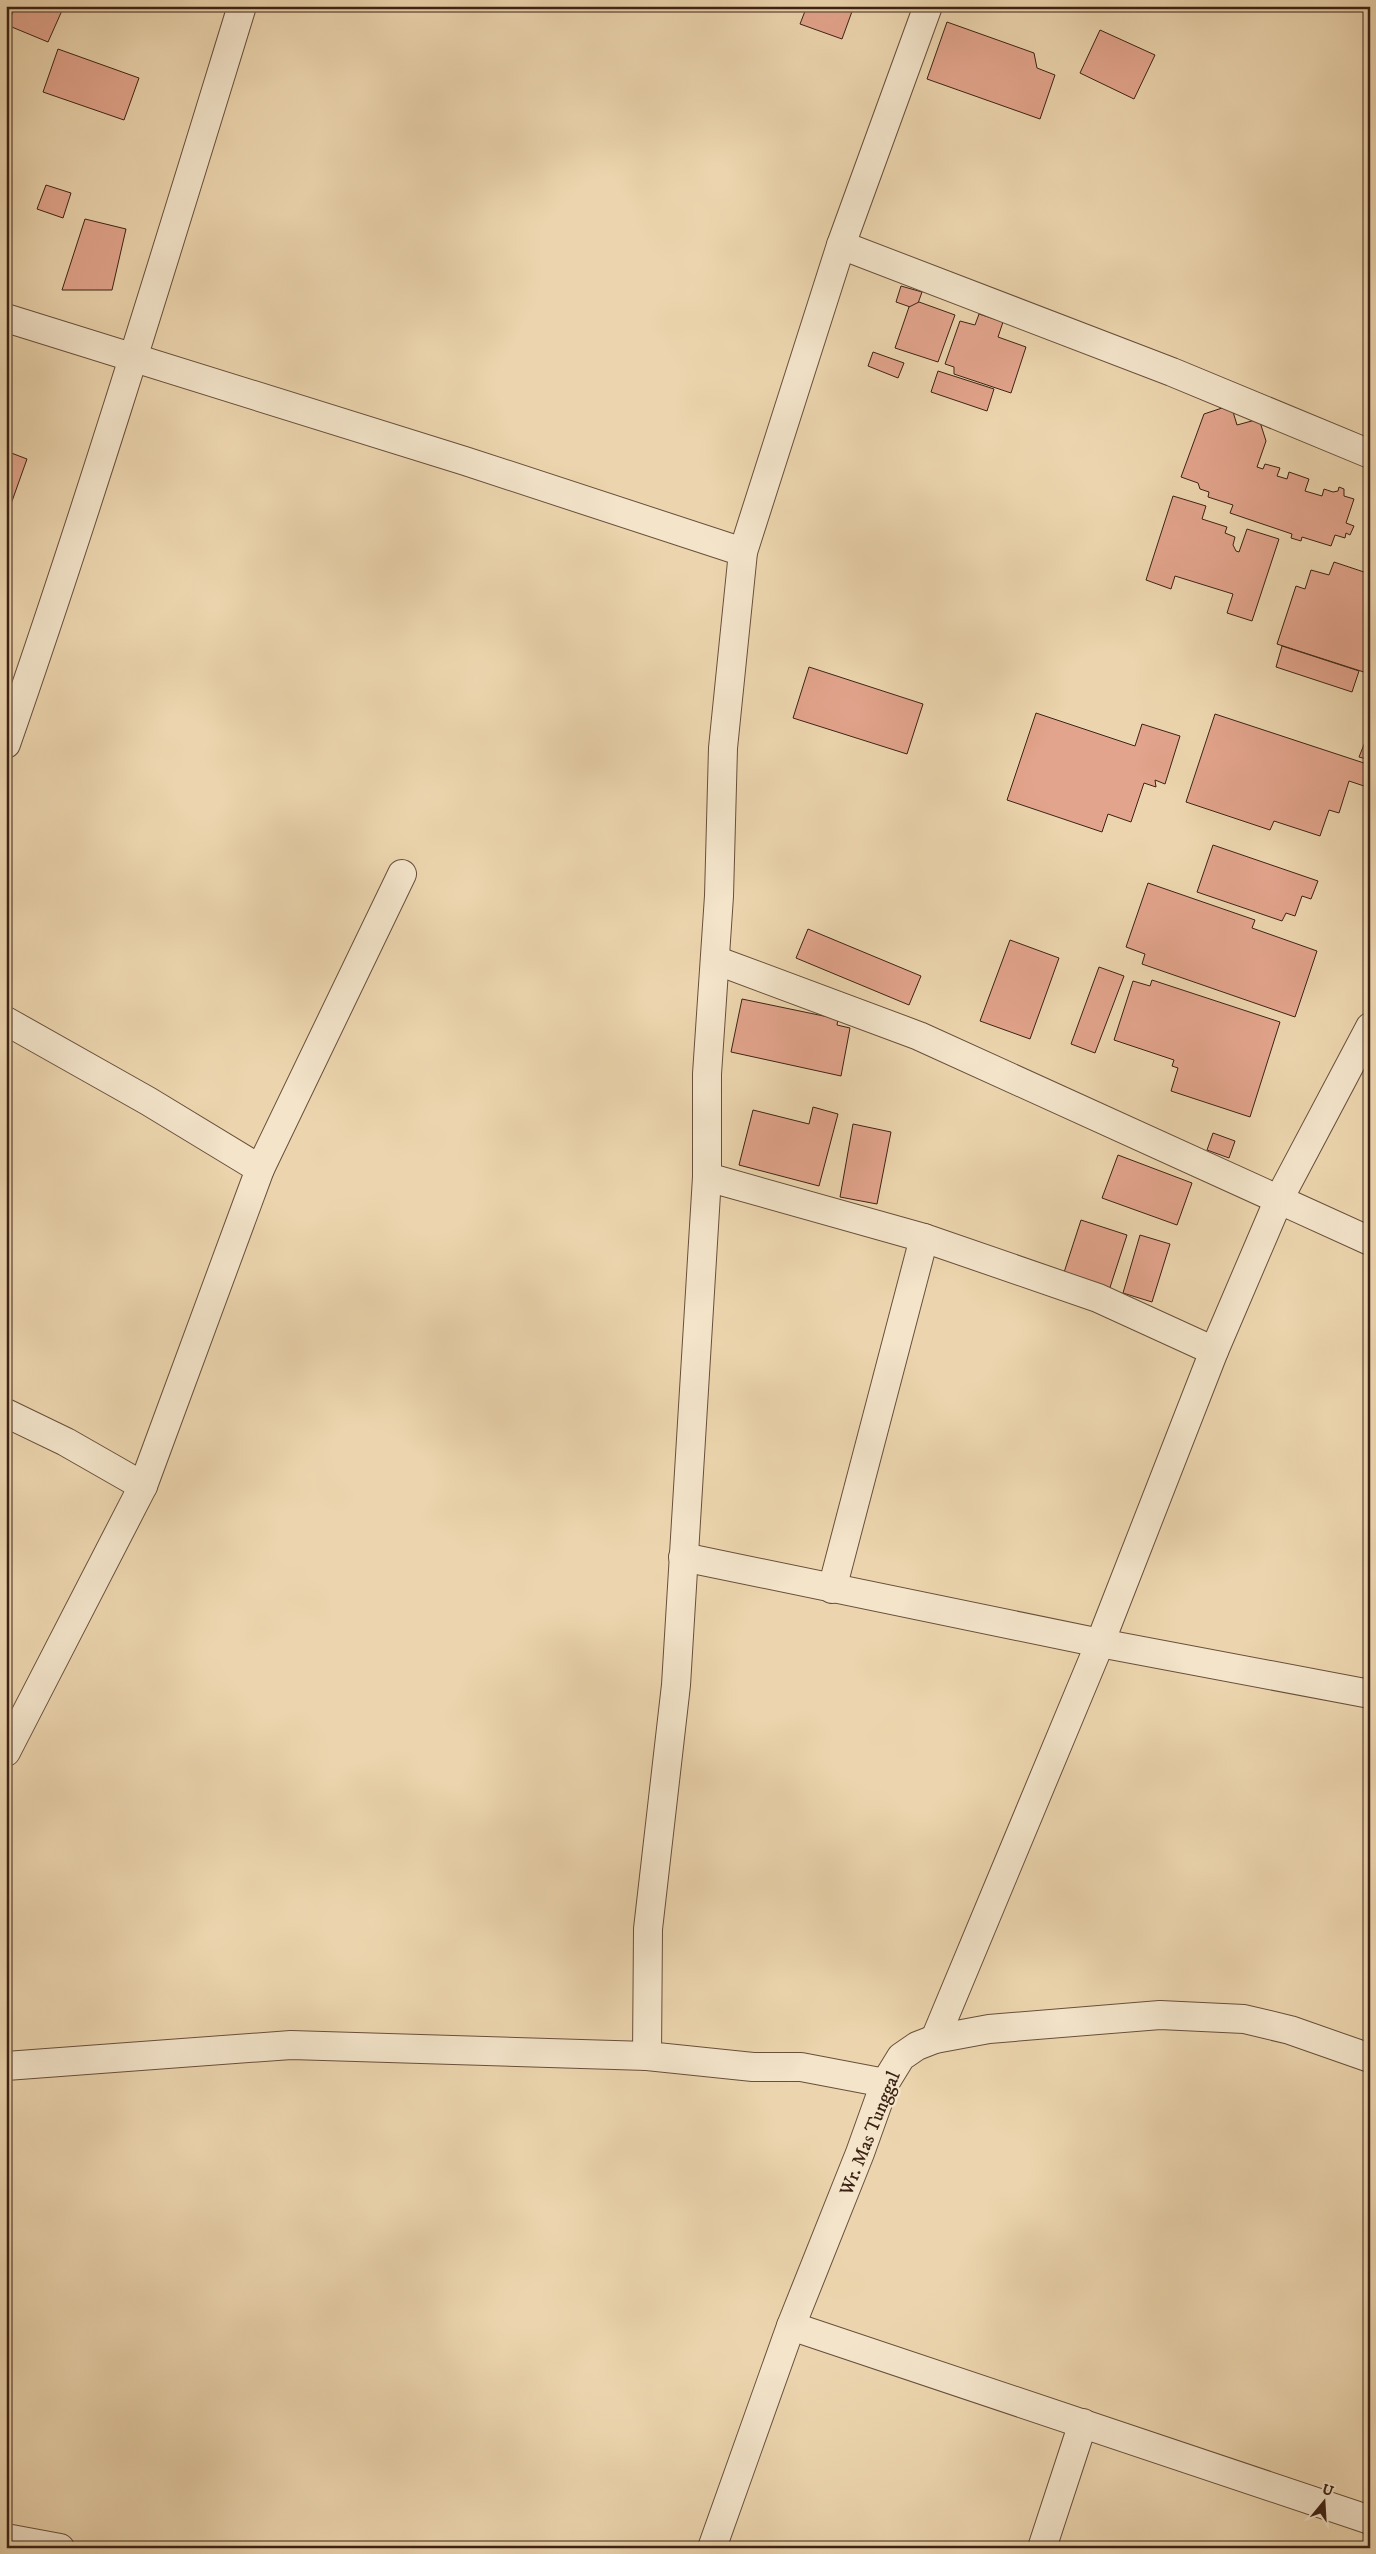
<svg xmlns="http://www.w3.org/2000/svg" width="1376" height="2554" font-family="'IM FELL DW Pica',serif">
<rect width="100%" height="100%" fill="#ecd5ae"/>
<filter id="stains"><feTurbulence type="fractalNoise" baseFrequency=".004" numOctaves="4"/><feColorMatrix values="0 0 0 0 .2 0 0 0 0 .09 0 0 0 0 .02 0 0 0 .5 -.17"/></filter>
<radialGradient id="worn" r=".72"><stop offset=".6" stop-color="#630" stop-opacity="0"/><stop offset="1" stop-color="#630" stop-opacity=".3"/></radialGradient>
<g fill="#e2a48c" stroke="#3c2215">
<polygon points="16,6 64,6 48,42 7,25"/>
<polygon points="807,6 854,6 842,39 800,24"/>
<polygon points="947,22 1034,53 1037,68 1055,75 1040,119 927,79"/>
<polygon points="1100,30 1155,55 1134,99 1080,73"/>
<polygon points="58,49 139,78 124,120 43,92"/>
<polygon points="46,185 71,193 63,218 37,209"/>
<polygon points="85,219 126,229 112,290 62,290"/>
<polygon points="901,286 922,292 916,309 896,302"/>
<polygon points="919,302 955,315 938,362 895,348 909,307"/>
<polygon points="979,314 1003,322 998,337 1026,347 1011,393 954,374 954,367 945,364 960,321 975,325"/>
<polygon points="873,352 904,363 898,378 868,366"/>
<polygon points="938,371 994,389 987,411 931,392"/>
<polygon points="1231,405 1237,425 1259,419 1266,441 1257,467 1263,469 1265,464 1280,468 1277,476 1287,479 1289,472 1309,479 1305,491 1322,496 1324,489 1333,492 1338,491 1339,487 1344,489 1344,496 1354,499 1346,523 1354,526 1350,535 1346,533 1345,538 1335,535 1331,546 1302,537 1301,541 1291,538 1292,534 1230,513 1233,505 1208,497 1209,492 1200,489 1198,483 1181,477 1204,414"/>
<polygon points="6,451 27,459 6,518"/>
<polygon points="1173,496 1206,506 1202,519 1227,527 1225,533 1235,537 1233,545 1236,551 1239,552 1247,529 1279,539 1252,621 1227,613 1233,594 1175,576 1171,589 1146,580"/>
<polygon points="1334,562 1370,574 1370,674 1277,644 1296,586 1305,589 1311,570 1329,575"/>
<polygon points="1282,646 1359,671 1352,692 1276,667"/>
<polygon points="809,667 923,704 907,754 793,718"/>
<polygon points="1036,713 1135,746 1142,724 1180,736 1165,784 1155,780 1156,787 1144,783 1131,822 1108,814 1102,832 1007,800"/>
<polygon points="1215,714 1370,765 1370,788 1349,781 1339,813 1329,810 1320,836 1274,821 1270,830 1186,802"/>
<polygon points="1369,732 1370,732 1370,760 1359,757"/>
<polygon points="1213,845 1318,881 1311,899 1302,896 1295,916 1286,913 1282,921 1197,892"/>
<polygon points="1148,883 1255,920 1252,928 1317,951 1295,1017 1142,964 1145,954 1126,947"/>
<polygon points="808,929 921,976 909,1005 796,958"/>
<polygon points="1010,940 1059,958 1030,1039 980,1021"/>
<polygon points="1099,967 1124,976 1095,1053 1071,1044"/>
<polygon points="1152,980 1280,1022 1250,1117 1171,1091 1178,1068 1172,1066 1174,1060 1114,1040 1133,981 1150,986"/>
<polygon points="742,999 838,1019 837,1025 850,1028 841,1076 731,1052"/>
<polygon points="813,1107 838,1114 819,1186 739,1165 753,1110 809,1124"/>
<polygon points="853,1124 891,1132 877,1204 840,1197"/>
<polygon points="1213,1133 1235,1141 1229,1158 1207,1150"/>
<polygon points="1118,1155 1192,1183 1177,1225 1102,1198"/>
<polygon points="1081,1220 1127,1235 1104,1306 1058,1291"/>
<polygon points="1140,1235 1170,1244 1152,1302 1123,1293"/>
</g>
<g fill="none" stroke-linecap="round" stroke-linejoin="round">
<g stroke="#684f3b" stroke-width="30">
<g id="minor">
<polyline points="841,245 1172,372 1370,454"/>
<polyline points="6,318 465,461 743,552"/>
<path d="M6,744C91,500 166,253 242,6"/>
<polyline points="715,960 919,1036 1370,1241"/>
<polyline points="6,1021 148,1101 260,1169 143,1486 6,1752"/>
<polyline points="260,1169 402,874"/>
<polyline points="707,1177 924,1238 1098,1298 1214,1351"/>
<polyline points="6,1413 66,1442 143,1486"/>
<polyline points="683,1557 1100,1643 1370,1694"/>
<polyline points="832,1589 924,1238"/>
<polyline points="935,2039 1100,1643 1214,1351 1279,1199 1370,1027"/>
<polyline points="6,2066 291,2045 647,2056"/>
<polyline points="885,2083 801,2067 753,2067 647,2056 648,1929 676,1685 707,1177 707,1074 719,896 723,748 743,552 841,245 928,6"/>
<polyline points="791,2326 1370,2520"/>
<polyline points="6,2538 60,2548"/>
<polyline points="1042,2548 1083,2423"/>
</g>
</g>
<g stroke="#684f3b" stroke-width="30">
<polyline id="tertiary" points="712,2548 791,2326 860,2153 885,2083 901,2057 917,2046 935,2039 989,2029 1160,2015 1244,2019 1290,2030 1370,2058"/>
</g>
<use href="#minor" stroke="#f3e4ca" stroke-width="28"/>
<use href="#tertiary" stroke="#f3e4ca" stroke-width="28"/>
</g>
<g text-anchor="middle" stroke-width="5" stroke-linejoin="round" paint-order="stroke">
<g font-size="19" fill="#3c2215" stroke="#f3e4ca">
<text transform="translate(869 2133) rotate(-68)" y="7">Wr. Mas Tunggal</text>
</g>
</g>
<rect width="1376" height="2554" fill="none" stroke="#ecd5ae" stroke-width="25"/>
<rect x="8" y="8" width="1361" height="2539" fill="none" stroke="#3c2215" stroke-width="2.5"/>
<rect x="12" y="12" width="1351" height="2529" fill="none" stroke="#3c2215"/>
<g transform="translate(1324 2502) rotate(18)" stroke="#f3e4ca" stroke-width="4" paint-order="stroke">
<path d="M0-4L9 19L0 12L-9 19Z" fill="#3c2215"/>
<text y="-8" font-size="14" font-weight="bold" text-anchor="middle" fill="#3c2215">U</text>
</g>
<rect width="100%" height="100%" filter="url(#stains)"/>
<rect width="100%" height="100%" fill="url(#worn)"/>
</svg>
